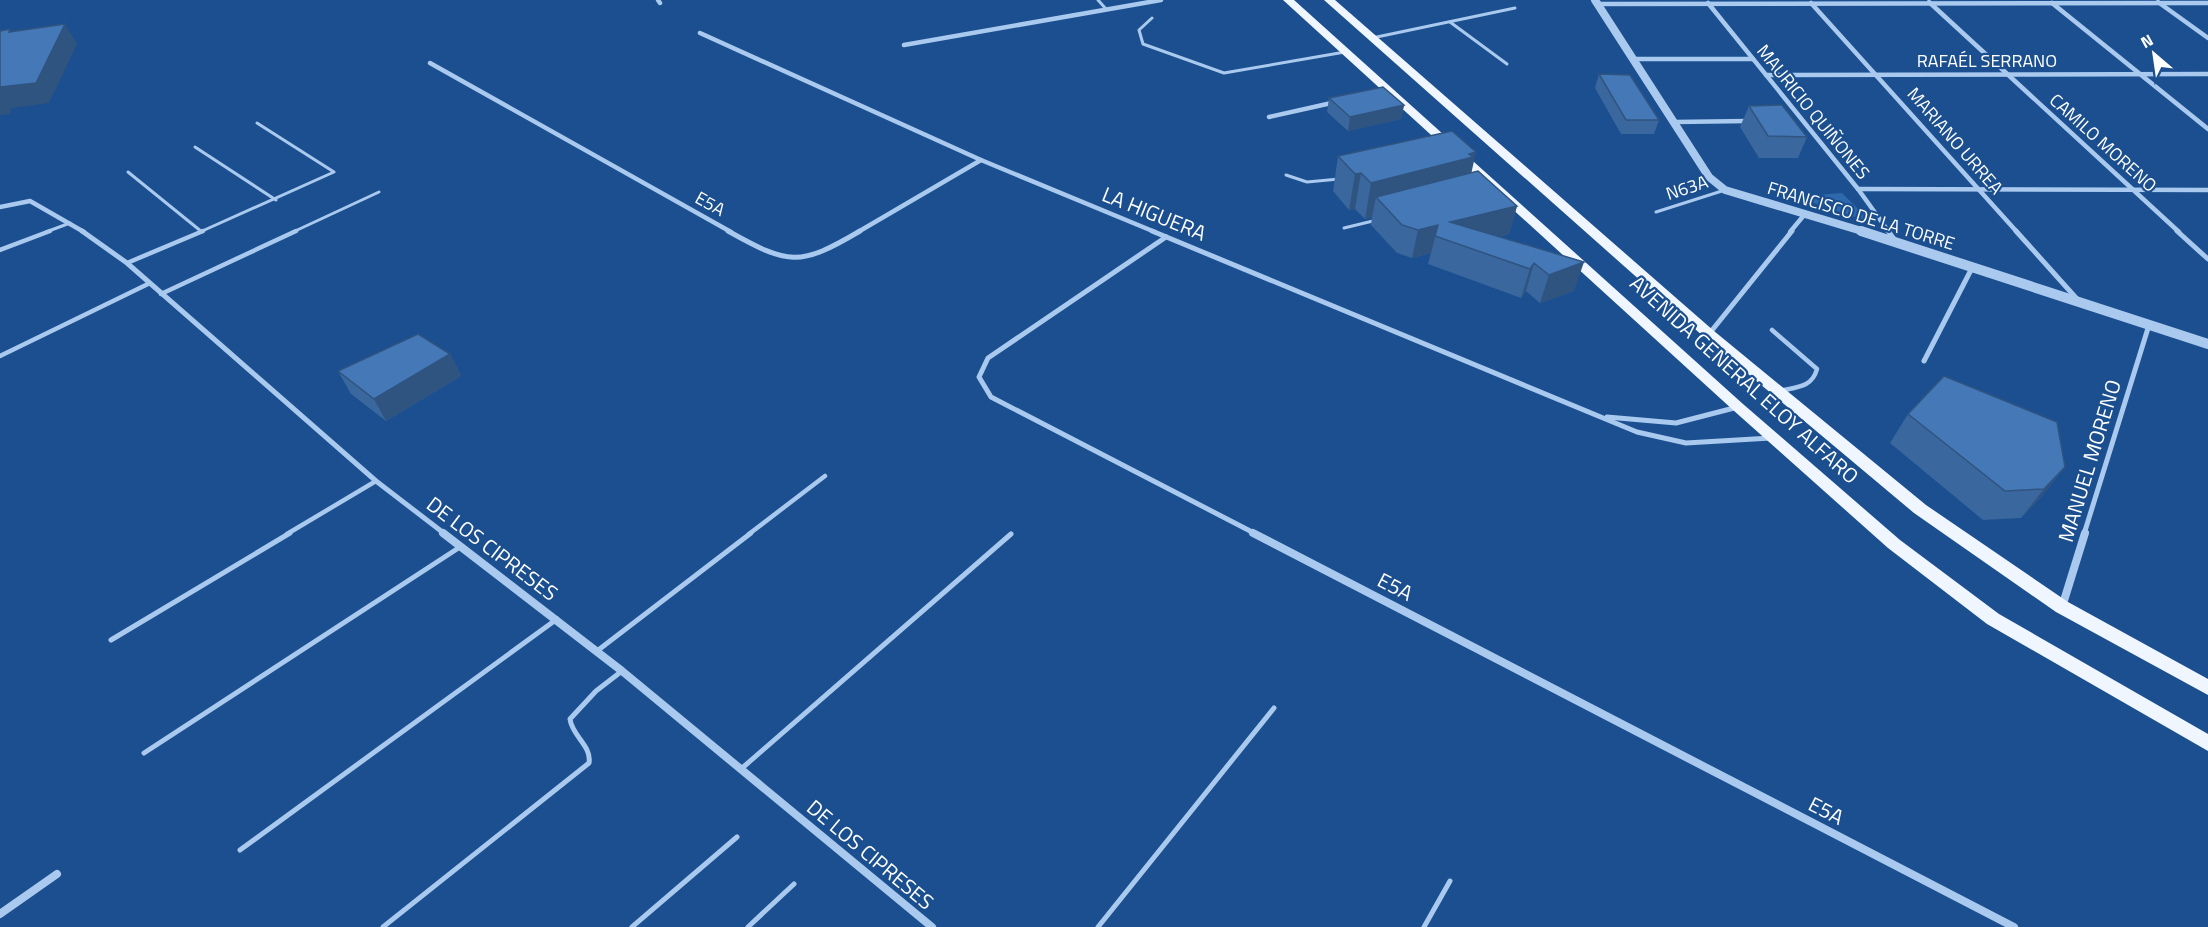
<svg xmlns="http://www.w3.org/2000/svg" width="2208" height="927" font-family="'Titillium Web',sans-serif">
<rect width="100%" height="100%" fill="#1b4f8f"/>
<polygon fill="#2e69ad" points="1842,193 1872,223 1797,197 1841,193"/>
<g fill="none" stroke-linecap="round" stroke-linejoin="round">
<g stroke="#a9c9ee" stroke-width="3">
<polyline points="1098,0 1106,9"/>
<polyline points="1152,18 1139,30 1143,44 1224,73 1345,52"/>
<polyline points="1450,22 1507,64"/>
<polyline points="1372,38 1515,8"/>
<polyline points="195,147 276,200"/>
<polyline points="128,172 202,232"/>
<polyline points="1286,175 1307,182 1339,179"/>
<polyline points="1656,212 1725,190"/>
<polyline points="1344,228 1377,220"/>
<polyline points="46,232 70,223"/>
<polyline points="200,232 334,172 257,123"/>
<polyline points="293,232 379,192"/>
</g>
<g stroke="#a9c9ee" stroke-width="4.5">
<polyline points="0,250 50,231"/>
<polyline points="127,263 203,231"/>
<polyline points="161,294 296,231"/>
<path d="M1772,330L1817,369C1812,388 1796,387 1779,391"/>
<polyline points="0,356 148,284"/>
<polyline points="287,534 376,481"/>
<polyline points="749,534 825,476"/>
</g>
<g stroke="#a9c9ee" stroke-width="5">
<polyline points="111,640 290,533"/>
<polyline points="597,651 751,533"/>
<polyline points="144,753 460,547"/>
<polyline points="741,769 1011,534"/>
<polyline points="240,850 557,619"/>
<path d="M383,927L589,763C592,746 572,736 570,719L596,691L622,671"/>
<polyline points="632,927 737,837"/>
<polyline points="748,927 794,884"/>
<polyline points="1098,927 1274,708"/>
<polyline points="1424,927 1450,881"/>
</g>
<g stroke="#a9c9ee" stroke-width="4.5">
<polyline points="658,0 660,3"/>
<polyline points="1929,2 2179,232"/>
<polyline points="2158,2 2208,38"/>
<polyline points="1708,3 1858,189 1889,232"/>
<polyline points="1811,3 2017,232"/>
<polyline points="2052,3 2208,129"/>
<polyline points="1598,4 2208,3"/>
<polyline points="700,33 981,160 1155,232"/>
<polyline points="904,45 1161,0"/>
<polyline points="1634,59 1753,59"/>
<polyline points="430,63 731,232"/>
<polyline points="1766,75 2208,74"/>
<polyline points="1269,117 1336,102"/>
<polyline points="1675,122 1748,121"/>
<polyline points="1858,189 2208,190"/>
<polyline points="0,207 30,201 84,232"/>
<polyline points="858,232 981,160"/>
<polyline points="1790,232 1805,214"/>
</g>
<g stroke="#a9c9ee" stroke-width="5">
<polyline points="82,231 127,263 376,481 445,534"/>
<path d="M728,231C789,265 799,267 860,231"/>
<polyline points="1152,231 1637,432 1686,443 1771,438"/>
<polyline points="1888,231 1897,243"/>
<polyline points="2016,231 2077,299"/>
<polyline points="2177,231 2208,259"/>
<polyline points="1166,237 988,358 979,377 991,397 1256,534"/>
<polyline points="1709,334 1792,231"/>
<polyline points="1924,361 1972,268"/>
<polyline points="1607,417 1676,423 1738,407"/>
<polyline points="2084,534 2149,325"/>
</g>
<g stroke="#a9c9ee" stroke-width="8">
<polyline points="443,533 622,671 932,927"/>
<polyline points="1253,533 2014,927"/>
<polyline points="2062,607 2085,533"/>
<polyline points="0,914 57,874"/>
</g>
<polyline stroke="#a9c9ee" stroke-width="8" points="1595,0 1709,177 1725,190 1865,232"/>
<polyline stroke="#a9c9ee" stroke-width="10" points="1861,231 2208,344"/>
<g fill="#f0f6ff" fill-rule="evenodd">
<polygon points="1283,0 1294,0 1743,404 1900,540 1999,614 2208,734 2208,751 1987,624 1888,548 1733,410"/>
<polygon points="1324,0 1335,0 1714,331 1926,505 2068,602 2208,679 2208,695 2056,612 1914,513 1704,337"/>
</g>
</g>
<g fill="#3a679d">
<polygon points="1599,74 1659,120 1654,134 1621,134 1595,88"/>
<polygon points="1329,98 1404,105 1401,119 1348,131 1327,112"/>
<polygon points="1749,106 1807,137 1798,158 1759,158 1740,127"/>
<polygon points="1338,156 1472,172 1517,206 1509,234 1498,237 1574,291 1540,303 1526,291 1521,298 1428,264 1431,253 1412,258 1397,253 1371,225 1372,217 1365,219 1355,209 1349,210 1333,191"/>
<polygon points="450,354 461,376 386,421 351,394 338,371"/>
<polygon points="1908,414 2065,467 2042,496 2021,518 1983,520 1890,443"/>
</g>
<g fill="#305480">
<polygon points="65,24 77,44 49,103 12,108 10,114 0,115 0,87"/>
<polygon points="1404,105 1401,119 1348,131 1350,117"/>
<polygon points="1476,152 1468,188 1376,197 1372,217 1365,219 1371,183"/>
<polygon points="1361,173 1355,209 1349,210 1355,174"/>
<polygon points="1517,206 1509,234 1462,246 1450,222"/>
<polygon points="1438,225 1431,253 1412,258 1418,230"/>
<polygon points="1584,262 1574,291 1540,303 1549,275"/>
<polygon points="1534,263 1526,291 1521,298 1530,269"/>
<polygon points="450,354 461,376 386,421 374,399"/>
<polygon points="2065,467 2042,496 2021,518 2044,489"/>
</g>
<g fill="#4478b7" stroke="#305480" stroke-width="1.5">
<polygon points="65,24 36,83 0,87 0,31 10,29 9,32"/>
<polygon points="1599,74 1630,75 1659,120 1626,120"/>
<polygon points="1383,87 1404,105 1350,117 1329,98"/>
<polygon points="1782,105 1807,137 1768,136 1749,106"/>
<polygon points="1452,131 1476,152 1469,154 1473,157 1371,183 1361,173 1355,174 1338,156"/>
<polygon points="1478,171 1517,206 1450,222 1584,262 1549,275 1534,263 1530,269 1435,236 1438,225 1418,230 1402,225 1376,197"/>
<polygon points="418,334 450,354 374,399 338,371"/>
<polygon points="1944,376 2057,422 2065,467 2044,489 2005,491 1908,414"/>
</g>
<g text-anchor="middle" stroke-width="4.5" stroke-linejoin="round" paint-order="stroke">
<g font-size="18" fill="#fff" stroke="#1b4f8f">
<text x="1987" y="67">RAFAÉL SERRANO</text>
<text transform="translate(1813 112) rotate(51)" y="6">MAURICIO QUIÑONES</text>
<text transform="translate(1955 141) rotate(49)" y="6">MARIANO URREA</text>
<text transform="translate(2103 143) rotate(42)" y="6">CAMILO MORENO</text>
<text transform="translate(1687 188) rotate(-18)" y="6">N63A</text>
<text transform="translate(710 204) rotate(29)" y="6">E5A</text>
<text transform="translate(1861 216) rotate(17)" y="6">FRANCISCO DE LA TORRE</text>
</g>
<g font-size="21" fill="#fff" stroke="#1b4f8f">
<text transform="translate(1154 214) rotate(22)" y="7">LA HIGUERA</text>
<text transform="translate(1744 380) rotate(42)" y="7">AVENIDA GENERAL ELOY ALFARO</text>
<text transform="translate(2090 461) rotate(-73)" y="7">MANUEL MORENO</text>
<text transform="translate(492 549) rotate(37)" y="7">DE LOS CIPRESES</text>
<text transform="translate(1395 587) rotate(27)" y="7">E5A</text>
<text transform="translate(1826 811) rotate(27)" y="7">E5A</text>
<text transform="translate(870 855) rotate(40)" y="7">DE LOS CIPRESES</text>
</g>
</g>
<g transform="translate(2154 54) rotate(331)" stroke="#1b4f8f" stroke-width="4.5" paint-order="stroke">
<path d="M0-4.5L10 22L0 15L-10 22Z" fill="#ffffff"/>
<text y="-9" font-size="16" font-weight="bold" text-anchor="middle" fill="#ffffff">N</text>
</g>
</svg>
